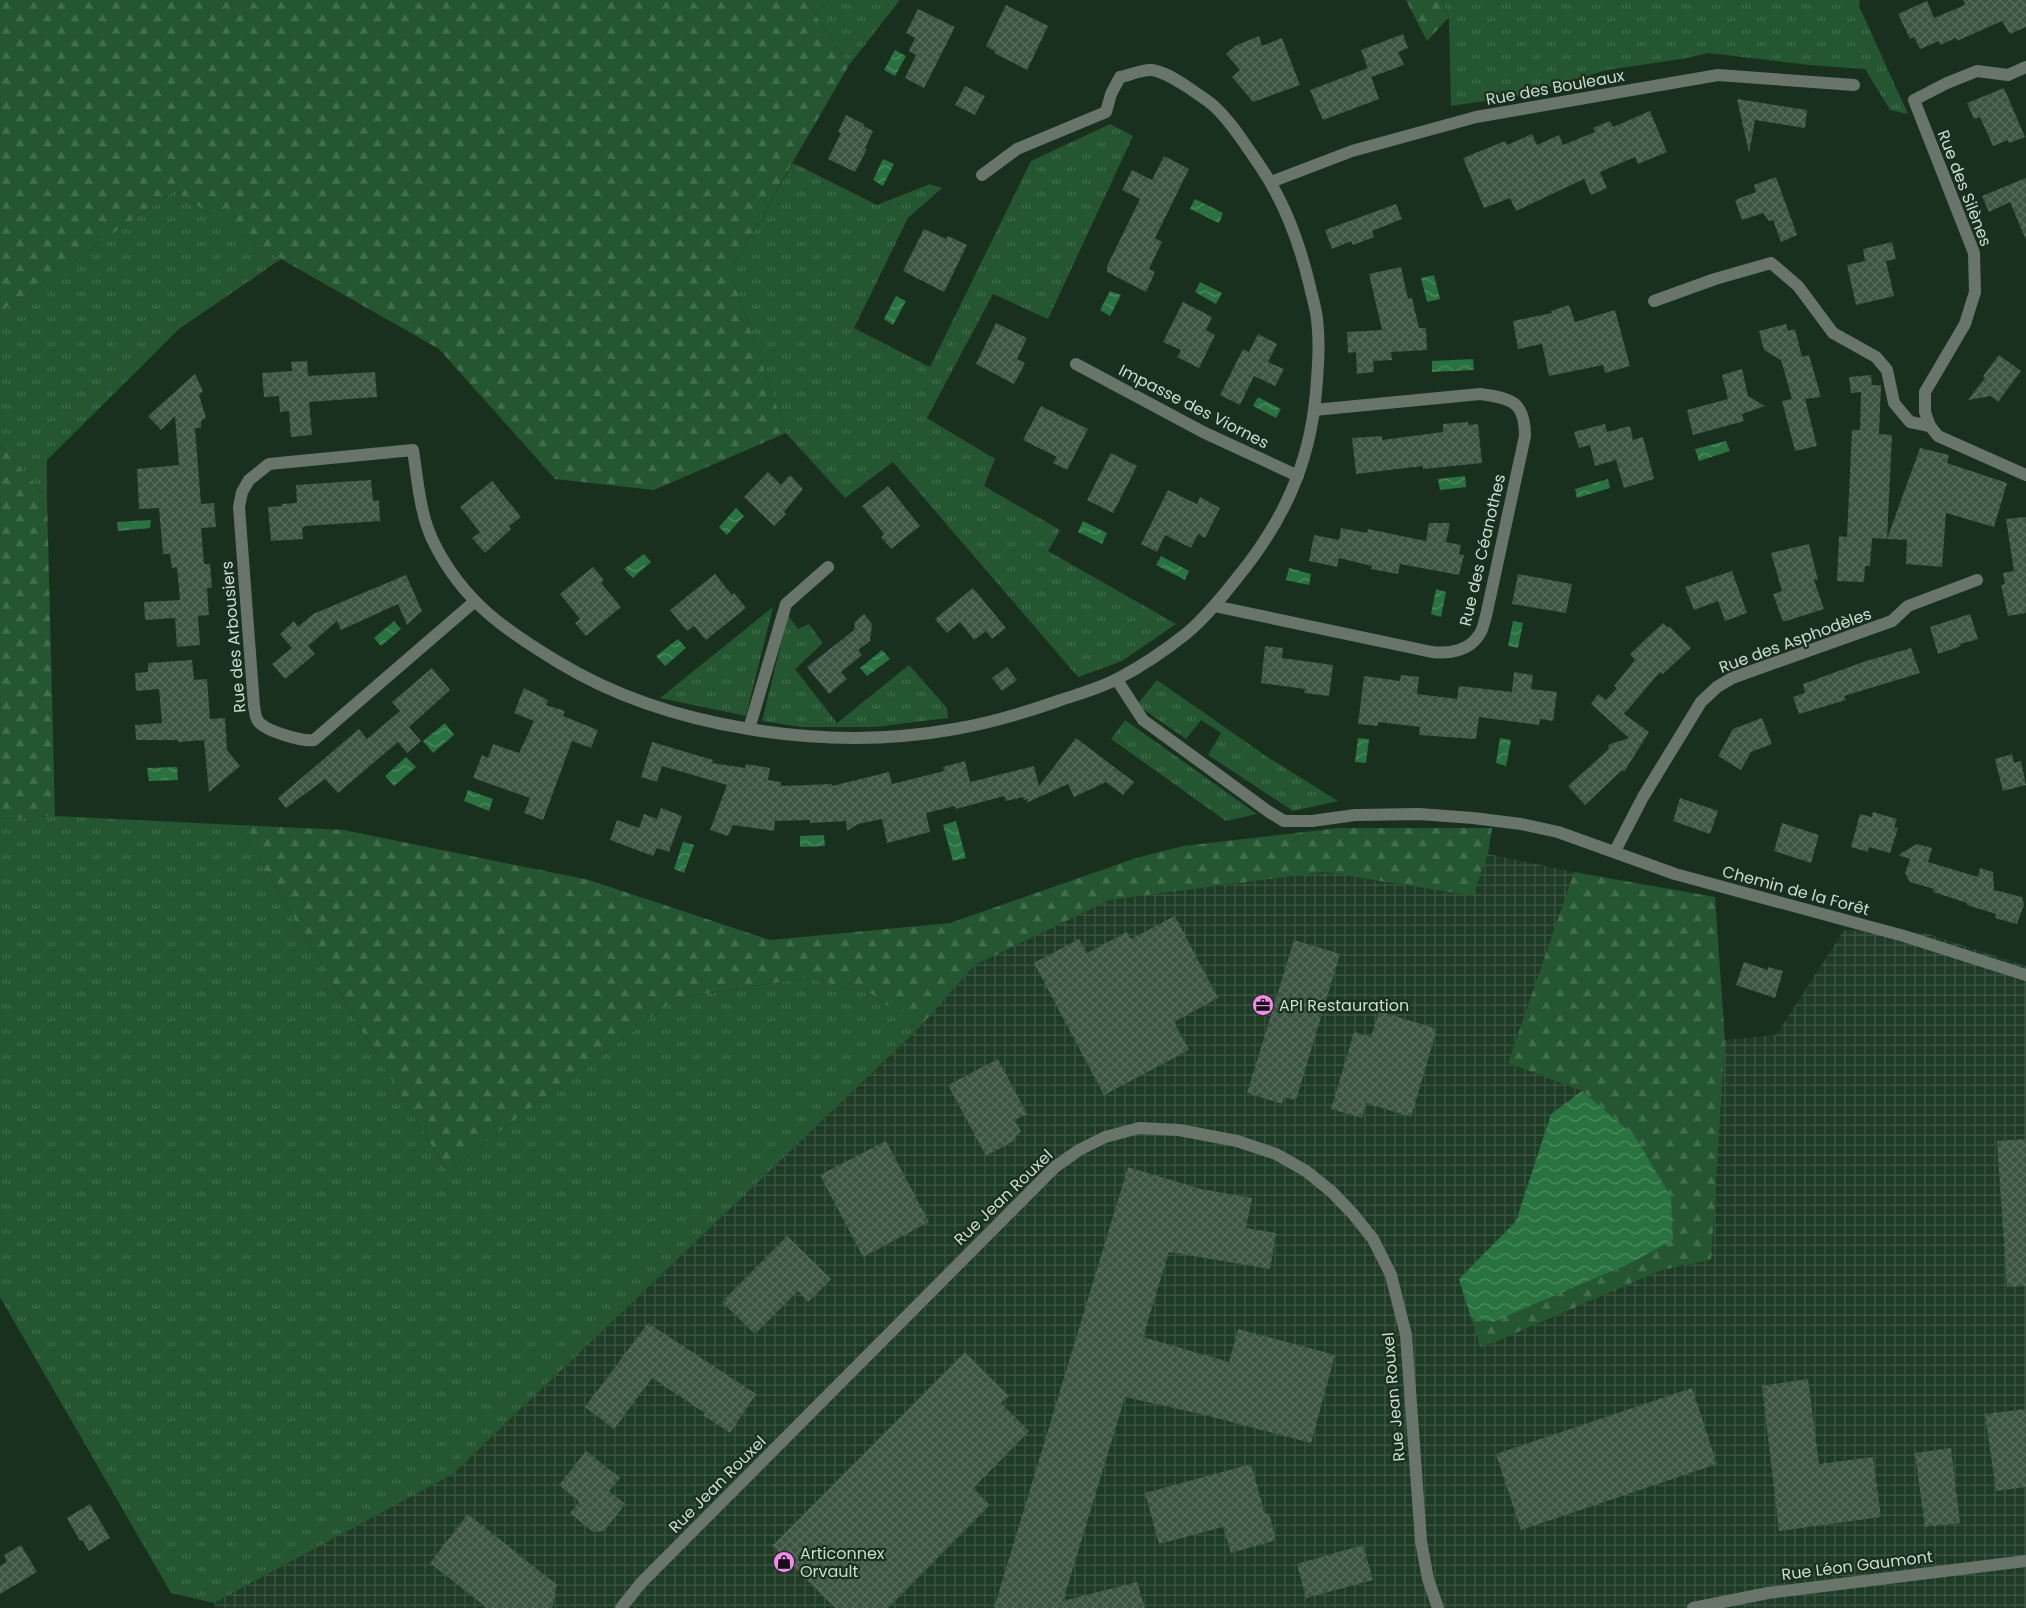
<svg xmlns="http://www.w3.org/2000/svg" width="2026" height="1608" font-family="Poppins,sans-serif">
<defs>
<pattern id="industrial-grid" width="8" height="8" patternUnits="userSpaceOnUse" patternTransform="scale(1.25)"><rect width="8" height="8" fill="#1e3b25"/><path d="M0 4h8M4 0v8" fill="none" stroke="#3e5744"/></pattern>
<pattern id="grass-tufts" width="24" height="20" patternUnits="userSpaceOnUse" patternTransform="scale(1.25)"><rect width="24" height="20" fill="#235631"/><path d="M3 7l-1-3M5 7V3M7 7l1-3M15 17l-1-3M17 17v-4M19 17l1-3" fill="none" stroke="#426e4e"/></pattern>
<pattern id="forest-firs" width="22" height="20" patternUnits="userSpaceOnUse" patternTransform="scale(1.25)"><rect width="22" height="20" fill="#235631"/><path d="M5 1l3.5 6h-7zM16 11l3.5 6h-7z" fill="#426e4e"/></pattern>
<pattern id="water-waves" width="16" height="10" patternUnits="userSpaceOnUse" patternTransform="scale(1.25)"><rect width="16" height="10" fill="#28733f"/><path d="M0 5q4-4 8 0t8 0" fill="none" stroke="#508d63"/></pattern>
<pattern id="building-cross-hatch" width="8" height="8" patternUnits="userSpaceOnUse" patternTransform="scale(1.25)"><rect width="8" height="8" fill="#3c5441"/><path d="M0 0l8 8M0 8l8-8" fill="none" stroke="#576c5b"/></pattern>
</defs>
<rect width="100%" height="100%" fill="#19301e"/>
<polygon fill="url(#industrial-grid)" points="1488,854 1574,872 1508,1063 1582,1091 1551,1114 1516,1221 1459,1279 1481,1348 1662,1270 1710,1260 1725,1040 1776,1035 1844,930 1925,933 2026,966 2026,1608 216,1608 214,1603 453,1474 918,1029 975,965 1110,900 1324,872 1472,896"/>
<g fill="url(#grass-tufts)">
<polygon points="830,0 900,0 849,65 814,13"/>
<polygon points="1442,0 1860,0 1859,6 1908,114 1890,110 1865,69 1809,65 1709,53 1681,59 1607,70 1518,96 1451,106 1449,17"/>
<polygon points="1110,124 1133,136 1048,319 993,294 927,418 995,459 984,486 1060,530 1048,551 1176,624 1122,661 1078,677 893,462 845,498 786,433 730,271 793,163 877,205 930,184 942,188 908,218 854,328 930,367 1031,161"/>
<polygon points="174,191 281,259 179,329 47,460 47,499 0,444 0,312"/>
<polygon points="773,607 746,716 660,698"/>
<polygon points="788,615 798,629 809,624 823,643 795,669 837,723 909,665 947,708 948,718 875,727 802,727 762,721"/>
<polygon points="1157,680 1266,756 1338,801 1293,811 1208,755 1221,733 1201,720 1186,739 1137,705"/>
<polygon points="1125,720 1257,814 1226,821 1111,739"/>
<polygon points="55,816 238,825 447,1171 677,998 807,978 872,994 918,1029 453,1474 214,1603 171,1593 0,1297 0,819"/>
</g>
<g fill="url(#forest-firs)">
<polygon points="0,0 830,0 814,13 849,65 730,271 786,433 654,490 555,479 439,349 281,259 174,191 0,312"/>
<polygon points="1406,0 1442,0 1449,17 1427,41"/>
<polygon points="0,444 47,499 55,816 0,819"/>
<polygon points="238,825 344,830 589,880 770,940 950,923 1136,858 1183,846 1338,828 1492,828 1488,854 1473,896 1324,872 1110,900 975,965 918,1029 872,994 807,978 677,998 447,1171"/>
<polygon points="1574,872 1715,897 1725,1040 1711,1260 1662,1270 1481,1348 1471,1318 1493,1322 1631,1263 1672,1240 1634,1135 1582,1091 1508,1063"/>
</g>
<g fill="url(#water-waves)">
<polygon points="895,50 906,56 895,76 884,70"/>
<polygon points="883,159 894,164 883,186 873,180"/>
<polygon points="1195,199 1223,213 1219,223 1190,209"/>
<polygon points="1434,275 1440,299 1427,302 1421,278"/>
<polygon points="1200,282 1222,293 1216,304 1195,292"/>
<polygon points="1110,291 1121,295 1110,316 1100,310"/>
<polygon points="896,296 906,301 893,325 884,319"/>
<polygon points="1473,359 1474,370 1432,372 1432,361"/>
<polygon points="1258,397 1281,409 1276,418 1253,406"/>
<polygon points="1726,441 1730,451 1699,461 1695,449"/>
<polygon points="1465,476 1466,487 1440,490 1438,479"/>
<polygon points="1608,479 1610,488 1577,498 1575,489"/>
<polygon points="736,508 744,516 727,535 719,527"/>
<polygon points="151,520 150,528 118,531 117,522"/>
<polygon points="1083,521 1107,533 1102,544 1078,532"/>
<polygon points="644,554 651,562 633,578 624,569"/>
<polygon points="1161,556 1189,571 1185,580 1156,565"/>
<polygon points="1289,568 1311,574 1309,585 1286,580"/>
<polygon points="1436,589 1446,592 1441,617 1431,614"/>
<polygon points="394,621 401,629 381,646 374,638"/>
<polygon points="1513,621 1523,623 1518,648 1508,646"/>
<polygon points="678,639 686,648 665,666 656,656"/>
<polygon points="882,650 890,659 867,676 860,668"/>
<polygon points="445,723 454,735 433,753 423,741"/>
<polygon points="1358,738 1369,739 1366,763 1355,762"/>
<polygon points="1500,738 1511,740 1506,766 1496,763"/>
<polygon points="406,757 416,767 394,786 385,776"/>
<polygon points="177,767 178,780 149,781 147,768"/>
<polygon points="468,790 493,799 489,811 464,801"/>
<polygon points="956,821 966,858 953,861 943,825"/>
<polygon points="824,835 825,846 800,847 800,836"/>
<polygon points="683,842 694,845 684,873 674,869"/>
<polygon points="1582,1091 1634,1135 1671,1197 1673,1240 1631,1263 1493,1322 1471,1318 1459,1279 1516,1221 1551,1114"/>
</g>
<g fill="url(#building-cross-hatch)">
<polygon points="1963,0 2026,0 2026,27 2010,34 2002,21 1957,41 1956,38 1940,45 1939,41 1920,49 1914,37 1910,39 1898,14 1927,1 1934,18 1965,5"/>
<polygon points="1006,5 1048,26 1027,70 994,53 995,51 986,46"/>
<polygon points="918,9 955,27 924,88 905,78 916,55 909,51 915,38 906,33"/>
<polygon points="1403,34 1408,48 1398,52 1404,65 1371,77 1361,50"/>
<polygon points="1259,36 1262,46 1282,38 1300,85 1253,102 1232,77 1240,70 1226,54 1235,46"/>
<polygon points="1368,68 1379,99 1323,120 1310,90"/>
<polygon points="965,86 985,96 975,115 955,105"/>
<polygon points="2004,88 2025,137 2009,143 2008,140 1993,146 1980,117 1974,119 1967,103"/>
<polygon points="1737,99 1807,110 1805,128 1755,120 1749,153"/>
<polygon points="1650,111 1667,152 1638,164 1635,157 1600,172 1607,188 1591,195 1584,179 1516,211 1510,198 1484,208 1463,158 1505,141 1507,145 1532,134 1537,145 1559,135 1563,145 1595,132 1593,128 1610,121 1613,127"/>
<polygon points="846,115 864,124 863,126 873,131 865,148 867,149 855,172 828,159 841,133 838,132"/>
<polygon points="1164,156 1189,169 1155,238 1162,242 1149,269 1155,272 1146,292 1107,272 1107,266 1140,199 1122,190 1132,170 1152,180"/>
<polygon points="1776,177 1797,235 1781,242 1773,220 1769,221 1763,213 1742,220 1735,200 1756,192 1754,185"/>
<polygon points="2026,178 2026,240 2010,202 1989,212 1982,196"/>
<polygon points="1396,204 1402,219 1372,231 1374,237 1353,245 1351,241 1332,249 1325,230"/>
<polygon points="924,229 946,239 948,236 967,245 944,292 903,271"/>
<polygon points="1892,242 1896,259 1886,261 1894,296 1856,305 1847,265 1865,261 1863,249"/>
<polygon points="1401,267 1408,299 1412,298 1419,328 1426,328 1427,350 1391,352 1392,360 1373,361 1374,372 1357,374 1356,352 1348,353 1347,332 1382,330 1369,274"/>
<polygon points="1183,302 1212,317 1206,330 1215,335 1199,368 1177,357 1181,350 1163,342"/>
<polygon points="1569,305 1575,322 1615,310 1630,366 1605,373 1603,365 1549,376 1542,344 1518,349 1513,321 1552,313 1551,311"/>
<polygon points="996,323 1027,338 1017,359 1025,363 1014,384 976,364"/>
<polygon points="1786,324 1788,331 1795,329 1802,357 1809,355 1821,397 1805,399 1817,446 1795,451 1782,401 1792,399 1781,360 1764,350 1759,331"/>
<polygon points="1258,334 1277,344 1268,362 1284,369 1275,386 1254,376 1240,405 1220,395 1243,349 1249,352"/>
<polygon points="1999,355 2021,371 1998,402 1991,396 1968,400 1985,378 1983,376"/>
<polygon points="307,361 308,376 375,372 377,397 309,402 312,435 291,437 289,411 280,412 279,396 264,397 262,373 292,371 291,362"/>
<polygon points="1742,369 1748,396 1765,406 1742,414 1744,421 1693,435 1687,410 1728,399 1722,375"/>
<polygon points="195,374 203,391 199,395 206,418 201,421 201,428 195,428 201,504 214,503 216,527 201,528 204,564 210,564 212,588 207,588 209,615 198,616 200,645 177,647 175,618 145,620 144,602 180,600 177,567 172,568 170,554 163,554 159,508 139,509 137,469 179,465 175,416 161,430 148,416"/>
<polygon points="1871,375 1872,385 1881,385 1879,434 1892,435 1887,539 1872,538 1870,566 1865,566 1864,582 1837,581 1839,536 1847,537 1852,430 1860,430 1861,392 1851,393 1849,377"/>
<polygon points="1041,406 1088,429 1067,470 1053,463 1057,457 1023,440"/>
<polygon points="1468,422 1469,425 1478,424 1482,463 1423,469 1423,466 1356,474 1352,438 1382,436 1382,440 1443,432 1443,424"/>
<polygon points="1605,424 1607,432 1630,426 1633,440 1643,437 1654,479 1624,488 1616,460 1595,466 1590,445 1579,448 1574,432"/>
<polygon points="1920,448 1949,455 1947,463 2007,483 1994,527 1946,513 1942,567 1906,564 1907,540 1887,539"/>
<polygon points="1111,453 1137,466 1113,513 1087,500"/>
<polygon points="768,472 781,485 790,475 803,489 784,512 786,514 774,526 744,497"/>
<polygon points="371,480 373,501 379,500 380,521 305,526 302,528 303,539 271,541 268,507 282,506 281,504 297,503 296,485"/>
<polygon points="492,481 521,517 509,526 511,529 485,553 472,538 480,532 460,507"/>
<polygon points="888,486 920,526 891,549 881,537 884,534 862,506"/>
<polygon points="1168,490 1197,504 1200,497 1220,508 1205,538 1198,534 1191,548 1165,535 1157,552 1141,544"/>
<polygon points="2026,517 2026,613 2008,616 2001,585 2005,584 2003,573 2014,571 2006,519"/>
<polygon points="1429,523 1450,523 1446,542 1461,545 1459,554 1464,555 1459,575 1400,564 1398,574 1371,569 1372,566 1339,558 1337,567 1309,561 1314,535 1339,540 1341,528 1367,533 1368,529 1426,541"/>
<polygon points="1809,544 1818,580 1814,580 1824,609 1783,622 1773,594 1782,591 1771,553"/>
<polygon points="593,567 604,580 601,583 621,607 586,636 575,623 580,619 560,594"/>
<polygon points="1732,571 1747,613 1725,621 1718,601 1694,610 1685,587"/>
<polygon points="715,574 732,595 734,593 746,608 706,640 694,626 687,631 670,610"/>
<polygon points="1518,574 1572,584 1566,613 1512,604"/>
<polygon points="406,575 422,611 407,625 398,604 341,630 337,621 308,646 315,654 285,679 272,664 292,648 280,634 294,621 298,627 313,614"/>
<polygon points="973,588 1006,628 992,639 986,631 974,640 960,622 947,633 935,619"/>
<polygon points="864,614 872,624 870,641 858,650 862,655 841,672 847,679 829,694 807,667 854,630 855,622"/>
<polygon points="1970,614 1978,639 1960,644 1961,646 1938,654 1930,627"/>
<polygon points="1663,623 1668,628 1669,626 1691,648 1663,674 1660,672 1624,714 1649,732 1624,772 1622,770 1585,805 1568,786 1609,749 1608,745 1629,738 1591,704 1598,694 1606,700 1617,688 1614,686 1635,660 1630,654"/>
<polygon points="1265,646 1283,648 1282,658 1333,665 1329,696 1304,693 1305,689 1261,683"/>
<polygon points="1911,648 1920,673 1844,696 1846,700 1799,714 1793,697 1805,693 1803,684 1863,662"/>
<polygon points="192,660 194,680 207,679 210,719 225,718 227,750 240,766 209,792 204,740 178,742 178,740 136,740 135,725 162,723 159,689 136,691 135,673 148,672 148,663"/>
<polygon points="1007,667 1017,680 1002,691 992,678"/>
<polygon points="432,668 450,690 409,727 421,741 407,753 398,742 338,793 325,779 286,808 278,798 359,729 367,739 400,711 392,702"/>
<polygon points="1514,672 1533,675 1531,689 1557,692 1553,721 1540,719 1539,725 1479,717 1476,739 1419,735 1420,727 1378,722 1378,726 1358,724 1364,676 1400,681 1401,675 1419,677 1417,694 1457,699 1459,686 1512,692"/>
<polygon points="524,688 548,700 546,705 565,711 563,716 598,730 591,748 572,741 543,820 524,813 530,798 473,778 482,755 488,758 493,744 519,753 534,721 514,713"/>
<polygon points="1762,718 1772,744 1751,752 1741,770 1718,756 1733,729"/>
<polygon points="1076,738 1134,782 1123,795 1106,782 1074,797 1068,784 1026,803 1029,799 1024,800 1023,797 1006,801 1004,796 956,809 955,806 926,813 930,832 887,843 882,819 858,824 847,831 846,821 810,823 810,820 775,821 774,831 733,825 728,836 710,830 727,785 662,766 657,782 641,777 652,742 713,760 712,763 745,768 746,764 770,768 768,780 781,782 781,786 832,784 832,786 889,772 892,784 944,771 943,767 965,761 970,782 1034,766 1039,786"/>
<polygon points="2012,754 2014,763 2021,761 2026,785 2003,791 1995,759"/>
<polygon points="1680,798 1718,811 1710,834 1673,821"/>
<polygon points="661,808 682,816 669,852 657,848 653,856 610,840 617,820 639,828 644,814 657,819"/>
<polygon points="1873,812 1897,819 1894,827 1898,828 1890,853 1869,847 1868,852 1851,847 1860,814 1872,817"/>
<polygon points="1782,823 1819,835 1811,863 1774,851"/>
<polygon points="1917,844 1932,848 1928,862 1978,877 1980,868 1993,872 1994,890 2022,897 2024,905 2017,924 1995,918 1996,914 1967,905 1967,903 1933,892 1934,889 1910,882 1905,873 1910,859 1898,855"/>
<polygon points="1175,916 1218,998 1174,1022 1189,1050 1104,1095 1034,963 1079,939 1087,953 1127,932 1131,939"/>
<polygon points="1294,940 1340,954 1296,1100 1284,1097 1282,1104 1247,1093"/>
<polygon points="1744,962 1768,970 1768,967 1783,971 1775,998 1736,985"/>
<polygon points="1379,1011 1437,1029 1411,1117 1366,1103 1362,1118 1331,1109 1354,1032 1371,1037"/>
<polygon points="998,1059 1027,1114 1015,1120 1021,1132 1015,1136 1017,1139 986,1156 948,1085"/>
<polygon points="2026,1139 2026,1286 2007,1287 1997,1141"/>
<polygon points="886,1141 929,1222 863,1257 820,1175"/>
<polygon points="1128,1167 1201,1189 1252,1198 1246,1228 1276,1233 1270,1269 1169,1252 1143,1337 1229,1362 1238,1329 1335,1355 1311,1443 1205,1415 1125,1397 1063,1601 1137,1582 1145,1608 994,1608"/>
<polygon points="787,1236 831,1279 808,1302 798,1291 755,1334 722,1302"/>
<polygon points="648,1323 756,1394 730,1433 703,1415 705,1413 652,1378 614,1429 585,1407"/>
<polygon points="965,1352 1009,1396 1001,1403 1029,1431 973,1488 990,1505 888,1608 835,1608 772,1546"/>
<polygon points="1808,1379 1819,1464 1873,1457 1881,1517 1779,1531 1762,1386"/>
<polygon points="1692,1388 1717,1464 1521,1530 1496,1454"/>
<polygon points="2026,1409 2026,1487 1996,1491 1985,1414"/>
<polygon points="1951,1448 1960,1523 1925,1527 1915,1453"/>
<polygon points="586,1451 620,1478 609,1491 625,1504 604,1531 593,1532 570,1513 579,1502 559,1485"/>
<polygon points="1251,1464 1265,1514 1269,1513 1276,1540 1231,1553 1223,1527 1159,1544 1145,1493"/>
<polygon points="90,1504 110,1538 89,1551 82,1540 80,1541 67,1518"/>
<polygon points="468,1514 557,1585 552,1608 487,1608 430,1563"/>
<polygon points="21,1545 37,1572 0,1594 0,1566 7,1562 4,1555"/>
<polygon points="1363,1545 1373,1580 1306,1598 1297,1564"/>
</g>
<g fill="none" stroke-linecap="round" stroke-linejoin="round">
<g stroke="#69756b" stroke-width="12">
<polyline points="2026,67 2008,75 1977,71 1947,83 1914,100 1974,253 1975,292 1965,324 1925,392 1925,412 1930,426 1938,436 2026,475"/>
<polyline points="1271,182 1352,151 1476,117 1718,75 1854,85"/>
<polyline points="1654,301 1715,279 1771,263 1798,286 1833,333 1876,357 1887,370 1894,403 1910,422 1930,426"/>
<polyline points="1076,364 1203,432 1298,476"/>
<path d="M474,602L314,740C303,742 265,731 258,721C255,717 255,711 254,706L239,507L242,492L249,480L269,464L413,450C418,482 420,517 435,545C464,602 505,630 558,662C668,729 828,752 955,729C990,723 1024,713 1058,701C1078,694 1101,688 1119,678C1142,666 1167,649 1187,633C1206,617 1222,597 1237,578C1282,523 1310,465 1316,392C1318,368 1320,343 1317,319C1316,308 1312,297 1310,287C1300,244 1285,203 1260,166C1246,146 1233,124 1215,107C1208,100 1197,94 1189,88C1178,81 1165,72 1152,70C1143,69 1130,75 1120,77L1111,94L1106,112L1017,149L982,175"/>
<path d="M1214,606L1432,652C1449,654 1469,651 1479,635C1483,630 1484,622 1486,616L1525,436C1525,402 1512,398 1480,394L1314,410"/>
<polyline points="1117,680 1143,720 1269,812 1284,821 1312,821 1355,815 1419,814 1473,818 1521,824 1558,832 1675,874 1904,936 2026,975"/>
<polyline points="749,729 786,604 828,567"/>
<polyline points="1615,851 1643,797 1701,702 1717,687 1732,678 1892,621 1908,606 1977,580"/>
<polyline points="621,1608 641,1583 1055,1167 1079,1150 1105,1137 1139,1128 1179,1130 1237,1141 1276,1154 1306,1171 1332,1192 1353,1214 1373,1239 1391,1275 1406,1335 1421,1541 1428,1579 1438,1608"/>
<polyline points="1693,1608 1768,1593 2026,1561"/>
</g>
</g>
<defs>
<g id="office-disc" transform="scale(1.125)"><circle r="9.5" fill="#f688ed" stroke="#19301e"/><path d="M-6-3h4V-5.5h4V-3h4V5H-6ZM-1-4.5V-3h2v-1.5ZM-6 0V1H6V0Z" fill="#111"/></g>
<g id="shop-disc" transform="scale(1.125)"><circle r="9.5" fill="#f688ed" stroke="#19301e"/><path d="M-5-2.5h2.3a2.7 3.5 0 0 1 5.4 0H5L5.5 6h-11ZM-1.5-2.5h3a1.5 2.3 0 0 0-3 0Z" fill="#111"/></g>
</defs>
<g fill-rule="evenodd">
<use href="#office-disc" x="1263" y="1005"/>
<use href="#shop-disc" x="784" y="1562"/>
</g>
<g text-anchor="middle" stroke-width="4.5" stroke-linejoin="round" paint-order="stroke">
<g font-size="16" fill="#cddcd0" stroke="#19301e">
<text transform="translate(1555 87) rotate(-10)" y="6">Rue des Bouleaux</text>
<text transform="translate(1965 188) rotate(69)" y="6">Rue des Silènes</text>
<text transform="translate(1194 406) rotate(27)" y="6">Impasse des Viornes</text>
<text transform="translate(1482 550) rotate(-77)" y="6">Rue des Céanothes</text>
<text transform="translate(233 637) rotate(-95)" y="6">Rue des Arbousiers</text>
<text transform="translate(1795 640) rotate(-20)" y="6">Rue des Asphodèles</text>
<text transform="translate(1796 890) rotate(15)" y="6">Chemin de la Forêt</text>
<text transform="translate(1003 1197) rotate(-44)" y="6">Rue Jean Rouxel</text>
<text transform="translate(1393 1397) rotate(-95)" y="6">Rue Jean Rouxel</text>
<text transform="translate(717 1484) rotate(-45)" y="6">Rue Jean Rouxel</text>
<text transform="translate(1857 1565) rotate(-7)" y="6">Rue Léon Gaumont</text>
</g>
<g font-size="16" fill="#cddcd0" stroke="#19301e" text-anchor="start">
<text x="1279" y="1011">API Restauration</text>
<text x="800" y="1559">Articonnex<tspan x="800" dy="18">Orvault</tspan></text>
</g>
</g>
</svg>
